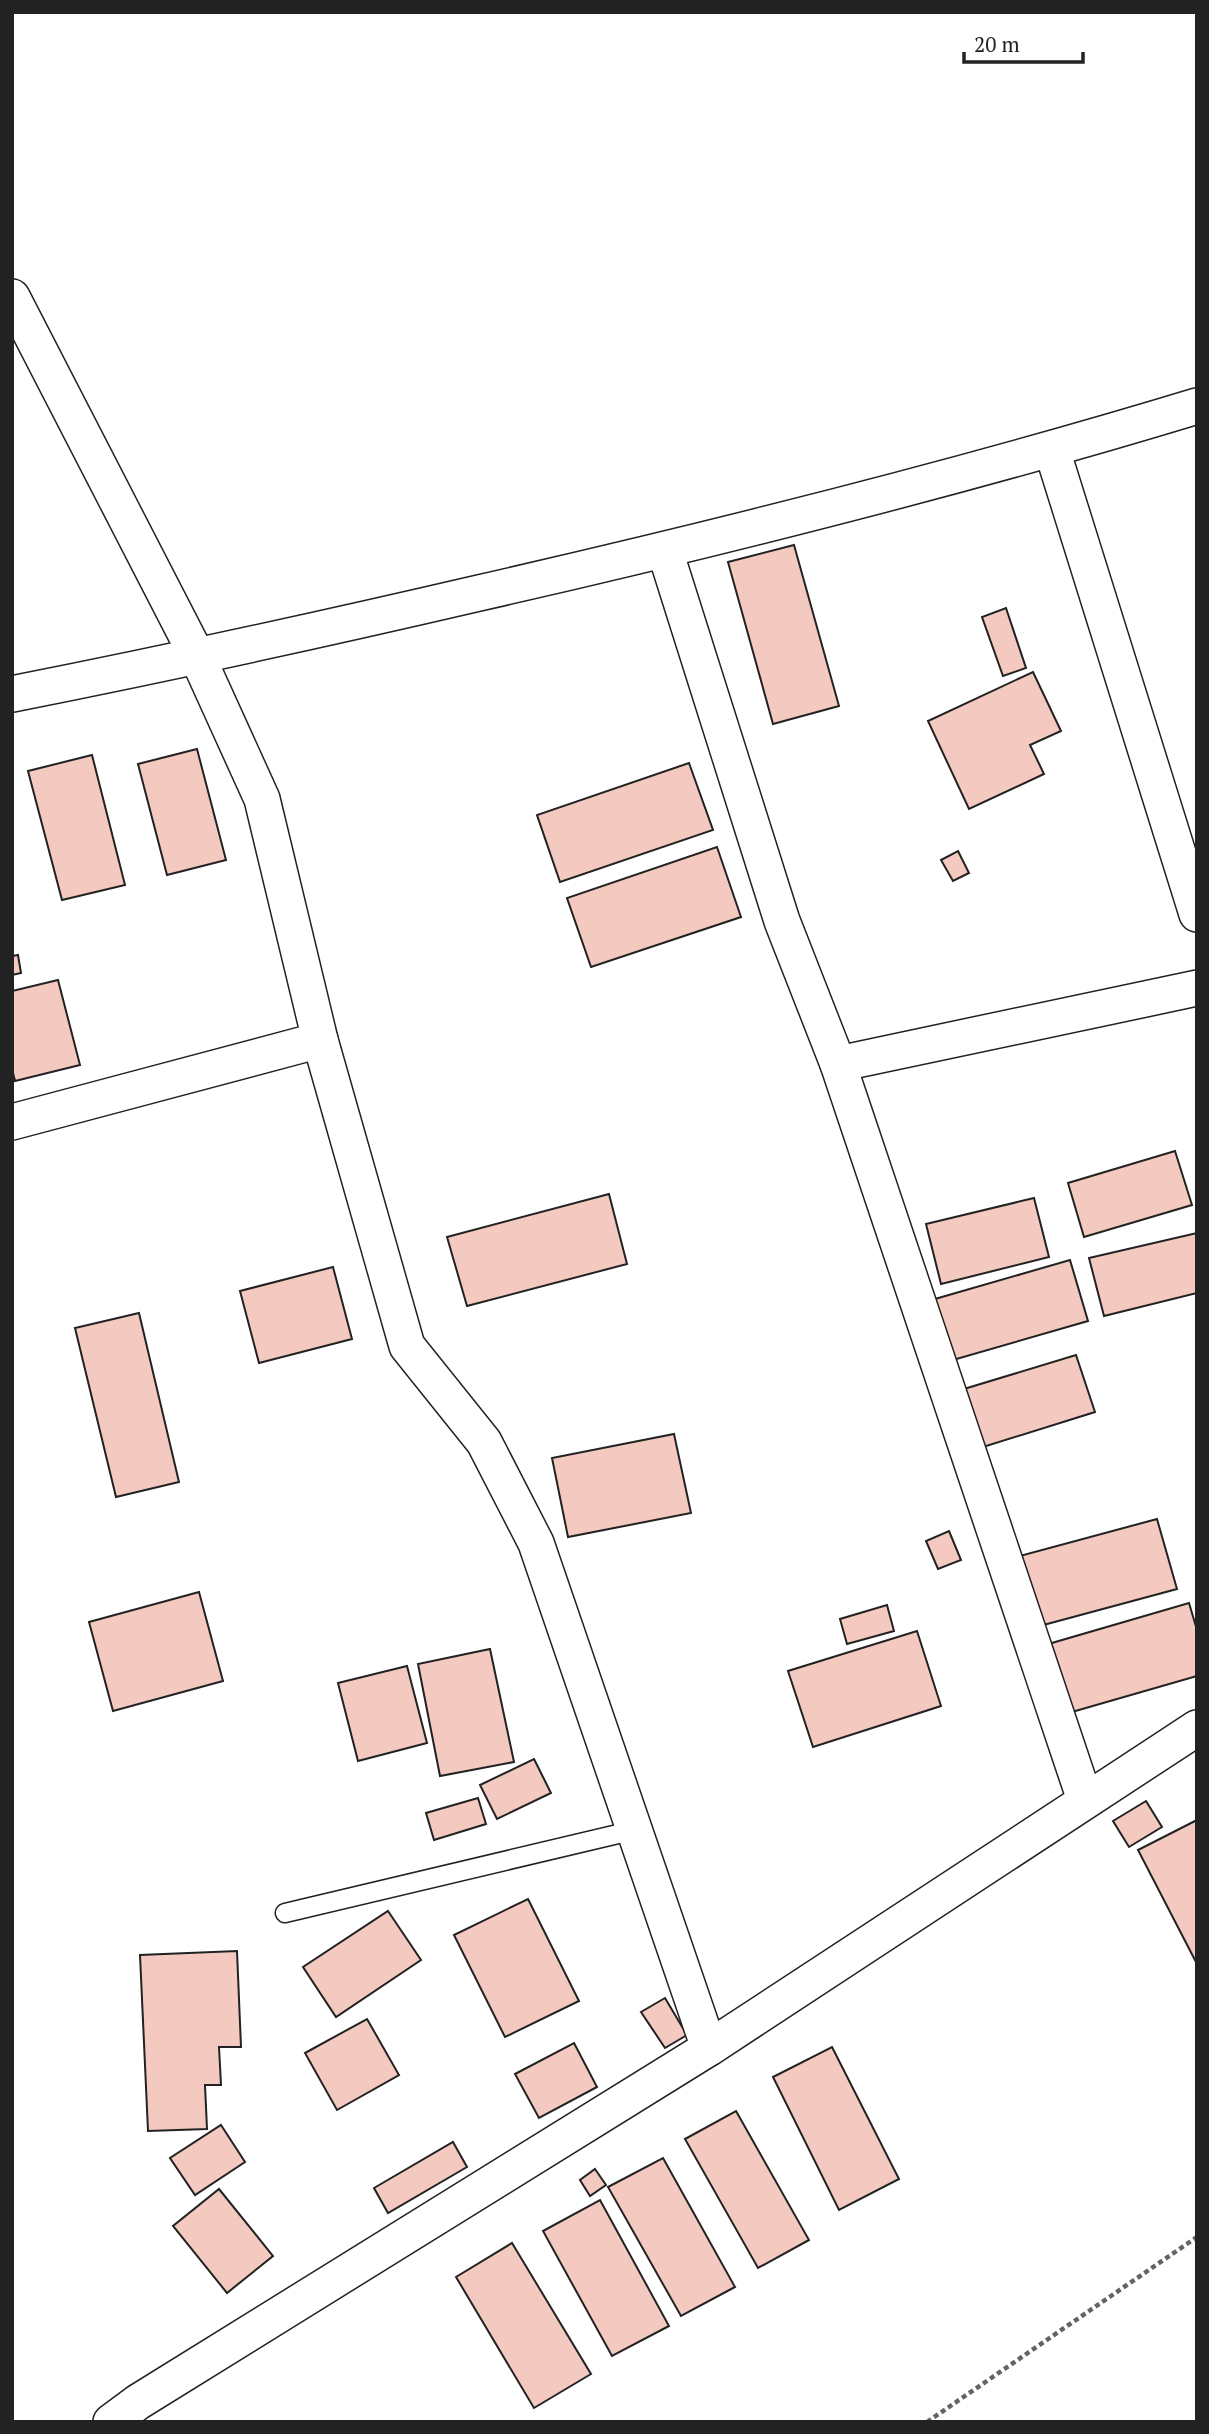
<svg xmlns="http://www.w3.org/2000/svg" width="1209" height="2434" font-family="'PT Serif',serif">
<rect width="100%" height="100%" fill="#fff"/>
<g fill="#f3c9c0" stroke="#222" stroke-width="2">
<polygon points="794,545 839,706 773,724 728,562"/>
<polygon points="1006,608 1026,668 1003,676 982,617"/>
<polygon points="1033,672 1061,731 1030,745 1044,774 969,809 928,721"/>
<polygon points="197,749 226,860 167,875 138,764"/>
<polygon points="92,755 125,885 62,900 28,771"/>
<polygon points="689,763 713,830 560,882 537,815"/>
<polygon points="717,847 741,917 591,967 567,898"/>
<polygon points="958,851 969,873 953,881 941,860"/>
<polygon points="18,955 21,973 12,975 12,956"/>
<polygon points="58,980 80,1065 15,1081 12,1069 12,991"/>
<polygon points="1175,1151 1192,1205 1084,1237 1068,1183"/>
<polygon points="609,1194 627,1264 467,1306 447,1237"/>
<polygon points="1034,1198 1049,1257 941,1284 926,1224"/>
<polygon points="1197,1233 1197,1293 1104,1316 1089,1258"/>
<polygon points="1070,1260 1088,1321 953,1360 935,1299"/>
<polygon points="333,1267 352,1339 259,1363 240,1291"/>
<polygon points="139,1313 179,1482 116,1497 75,1328"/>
<polygon points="1076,1355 1095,1412 983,1447 964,1389"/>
<polygon points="674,1434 691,1513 568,1537 552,1458"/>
<polygon points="1157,1519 1177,1589 1036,1627 1016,1557"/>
<polygon points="949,1531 961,1560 938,1569 926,1541"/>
<polygon points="199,1592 223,1681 113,1711 89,1622"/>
<polygon points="1189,1603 1197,1630 1197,1676 1065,1714 1045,1645"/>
<polygon points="887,1605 894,1631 847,1644 840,1619"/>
<polygon points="917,1631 941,1706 813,1747 788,1671"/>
<polygon points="490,1649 514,1762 440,1776 418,1664"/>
<polygon points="407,1666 427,1743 358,1761 338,1683"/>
<polygon points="534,1759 551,1793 497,1819 480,1785"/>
<polygon points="478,1798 486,1824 434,1840 426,1813"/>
<polygon points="1146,1801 1162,1827 1129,1847 1113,1821"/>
<polygon points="1197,1820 1197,1964 1138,1850"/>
<polygon points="528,1899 579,2001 505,2037 454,1935"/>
<polygon points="388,1911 421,1960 336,2017 303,1967"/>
<polygon points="237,1951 241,2047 219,2047 221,2085 205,2085 207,2129 148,2131 140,1955"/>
<polygon points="665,1998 687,2035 665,2048 641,2012"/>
<polygon points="367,2019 399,2075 337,2110 305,2053"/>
<polygon points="574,2043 597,2087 539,2118 515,2074"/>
<polygon points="832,2047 899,2179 839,2210 773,2077"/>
<polygon points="736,2111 809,2240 758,2268 685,2139"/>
<polygon points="221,2125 245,2162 195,2195 170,2158"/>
<polygon points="453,2142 467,2167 388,2213 374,2188"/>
<polygon points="663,2158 735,2287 681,2316 608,2187"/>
<polygon points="595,2169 606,2185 590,2196 580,2180"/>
<polygon points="219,2189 273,2256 227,2293 173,2226"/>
<polygon points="600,2200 669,2326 612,2356 543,2231"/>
<polygon points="512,2243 591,2374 534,2408 456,2277"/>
</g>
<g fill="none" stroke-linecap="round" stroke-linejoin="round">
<g stroke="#222" stroke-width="21">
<polyline id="service" points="285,1913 635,1830"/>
</g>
<g stroke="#222" stroke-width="38">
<g id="minor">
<polyline points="12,297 198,658 262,799 320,1040 12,1122"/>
<polyline points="1052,450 1197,914"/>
<polyline points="665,551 782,921 838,1064 1085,1800"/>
<path d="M12,694C169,663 324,629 479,593C720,538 960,478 1197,406"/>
<polyline points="320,1040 407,1346 484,1442 536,1543 709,2048"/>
<polyline points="838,1064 1197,988"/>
<polyline points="111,2422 138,2402 709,2048 1197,1728"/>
</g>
</g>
<polyline stroke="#646464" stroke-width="4.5" stroke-dasharray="5 3.5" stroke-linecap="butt" points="927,2422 1197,2237"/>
<use href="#service" stroke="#fff" stroke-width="18"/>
<use href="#minor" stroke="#fff" stroke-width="35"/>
</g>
<rect width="1209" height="2434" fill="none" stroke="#222222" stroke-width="28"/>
<path d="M964 52v10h119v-10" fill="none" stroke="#222222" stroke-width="3.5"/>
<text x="974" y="52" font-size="21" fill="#222222" stroke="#ffffff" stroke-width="5" paint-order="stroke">20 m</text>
</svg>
